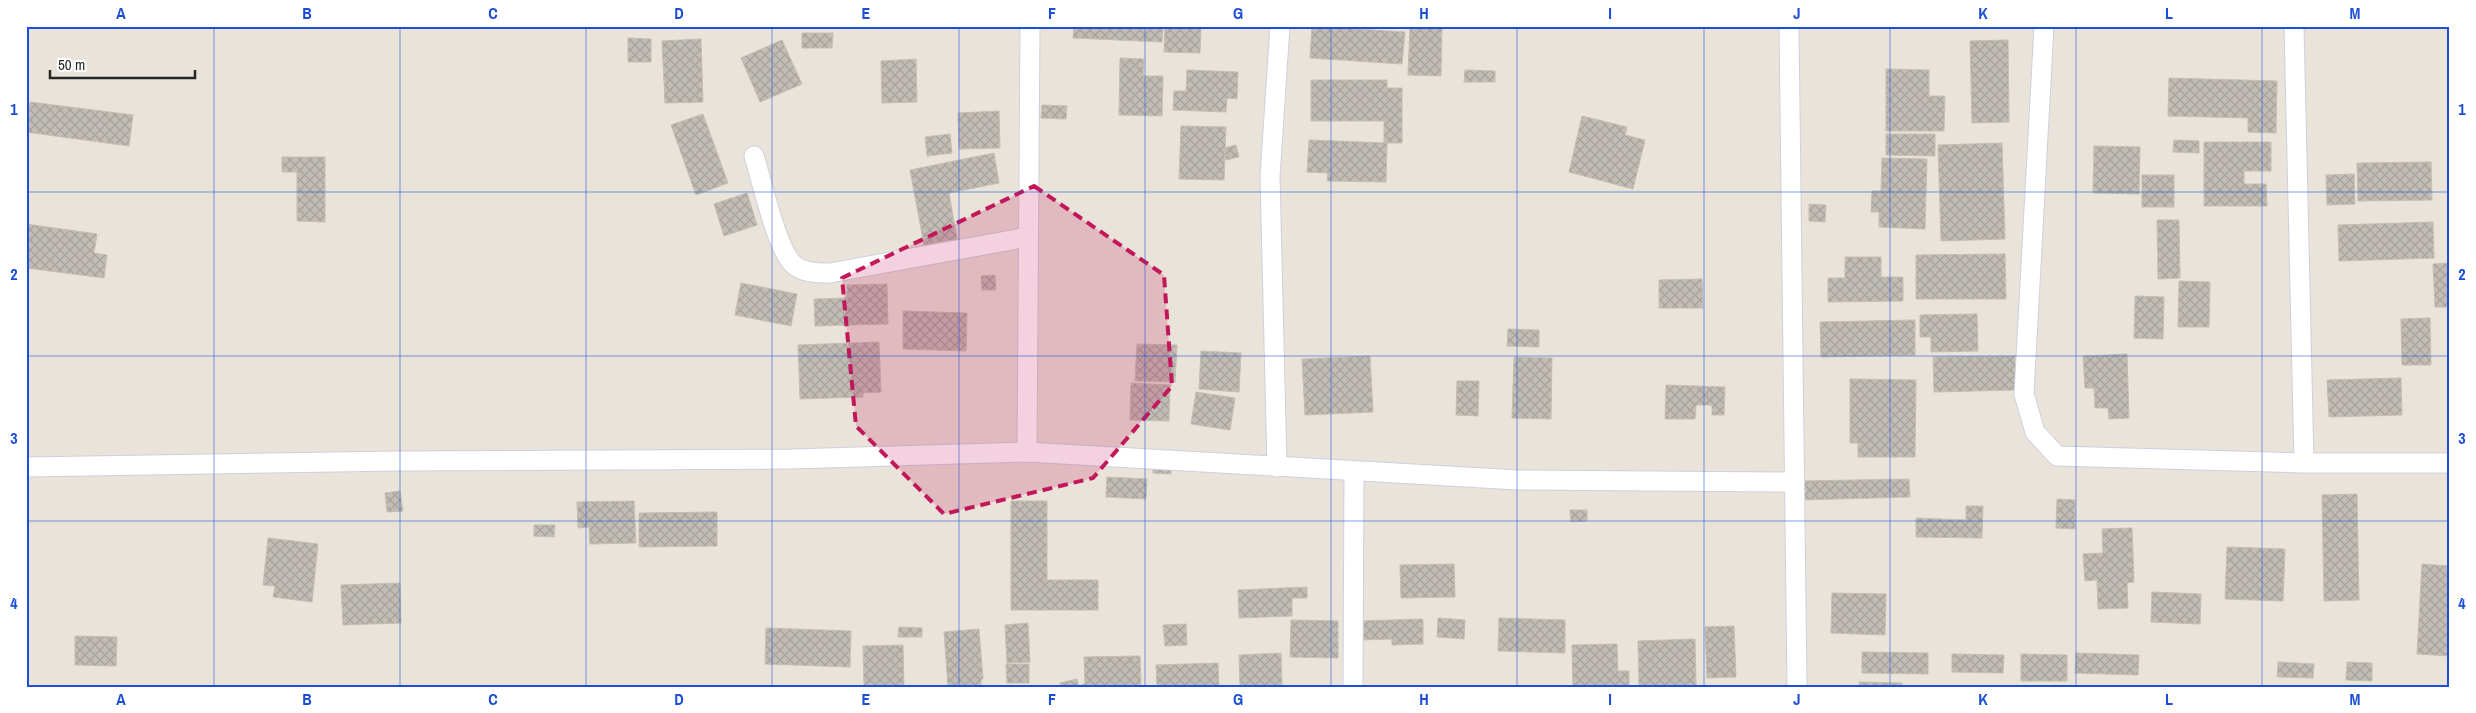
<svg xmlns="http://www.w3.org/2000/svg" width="2476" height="713" font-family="'Archivo Narrow',sans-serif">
<defs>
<pattern id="building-cross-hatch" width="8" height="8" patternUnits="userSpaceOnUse" patternTransform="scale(1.25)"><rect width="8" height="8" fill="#c1bdb5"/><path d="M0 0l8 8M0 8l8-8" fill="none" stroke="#a6a29c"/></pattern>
</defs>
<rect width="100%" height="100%" fill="#e9e3d9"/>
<g fill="url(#building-cross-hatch)" stroke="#c4bfb3">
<polygon points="1074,26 1163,26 1162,42 1073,38"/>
<polygon points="1165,26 1201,26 1200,53 1164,52"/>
<polygon points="1312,26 1405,32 1402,64 1310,58"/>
<polygon points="1410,26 1442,26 1441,76 1408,75"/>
<polygon points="802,33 833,33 832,48 802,48"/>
<polygon points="628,38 651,39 651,62 628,62"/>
<polygon points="701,39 703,102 665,103 662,41"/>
<polygon points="782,40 802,84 760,102 741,58"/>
<polygon points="2008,40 2009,122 1972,123 1970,41"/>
<polygon points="1120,58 1144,59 1143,76 1163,76 1162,116 1119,115"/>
<polygon points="916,59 917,102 882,103 881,61"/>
<polygon points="1886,69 1929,70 1929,96 1945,96 1944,131 1886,131"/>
<polygon points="1187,70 1238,72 1237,99 1227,98 1226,112 1173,110 1174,91 1186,91"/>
<polygon points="1465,70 1495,71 1495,82 1464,82"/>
<polygon points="2169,78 2277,81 2276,133 2248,132 2248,118 2168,116"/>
<polygon points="1311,80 1387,80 1387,88 1402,88 1402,143 1384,143 1384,121 1311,121"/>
<polygon points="30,102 133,115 129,146 26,132"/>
<polygon points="1042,105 1067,106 1066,119 1041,118"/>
<polygon points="999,111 1000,148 959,149 958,113"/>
<polygon points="703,114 728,183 696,195 671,125"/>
<polygon points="1582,116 1627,127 1625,135 1645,140 1633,189 1569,172"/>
<polygon points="1181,126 1226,127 1224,180 1179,179"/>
<polygon points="950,134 952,153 927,156 925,137"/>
<polygon points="1886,134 1935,134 1935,156 1886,155"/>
<polygon points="1309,140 1387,143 1386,182 1327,181 1328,173 1307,172"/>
<polygon points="2174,140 2199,141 2199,153 2173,152"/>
<polygon points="2204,142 2271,142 2271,171 2244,171 2244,184 2266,184 2267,206 2204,206"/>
<polygon points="2002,143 2005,239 1941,241 1938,145"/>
<polygon points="1236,145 1239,157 1226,160 1224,148"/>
<polygon points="2094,146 2140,147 2139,194 2093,193"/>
<polygon points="994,153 999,183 949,193 957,239 924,245 910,170"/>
<polygon points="282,157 325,157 325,222 297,221 297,172 282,172"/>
<polygon points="1882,158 1927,159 1925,229 1879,227 1879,212 1871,212 1872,191 1881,191"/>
<polygon points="2431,162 2432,200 2358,201 2357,163"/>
<polygon points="2354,174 2355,204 2327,205 2326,175"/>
<rect x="2142" y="175" width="32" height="32"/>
<polygon points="747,193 757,225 724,236 714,204"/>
<polygon points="1809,204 1826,205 1825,222 1809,221"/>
<polygon points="2157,220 2179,220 2180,278 2158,279"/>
<polygon points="2433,222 2434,258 2339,261 2338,225"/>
<polygon points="26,224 97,234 94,253 107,255 104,278 26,268"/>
<polygon points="2005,254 2006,299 1916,299 1916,255"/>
<polygon points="1845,257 1881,257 1881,277 1903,277 1903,301 1828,302 1828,278 1845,278"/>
<polygon points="2450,263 2450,307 2435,307 2433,264"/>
<polygon points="995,275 996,290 982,290 981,276"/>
<polygon points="1702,279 1703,308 1659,308 1659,280"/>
<polygon points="2179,281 2210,282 2209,327 2178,327"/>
<polygon points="741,283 797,294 791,326 735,315"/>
<polygon points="887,284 888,324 815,326 814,299 847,298 847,285"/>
<polygon points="2135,296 2164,297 2163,339 2134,338"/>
<polygon points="903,311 967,313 966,351 903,349"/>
<polygon points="1977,314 1978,351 1931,352 1931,337 1920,337 1920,315"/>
<polygon points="2430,318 2431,365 2402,365 2401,319"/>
<polygon points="1915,320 1915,355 1821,357 1820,322"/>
<polygon points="1508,329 1539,330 1539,347 1507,346"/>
<polygon points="879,342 881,392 863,393 863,397 800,399 798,345"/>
<polygon points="1137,344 1177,345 1175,382 1135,381"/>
<polygon points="1201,351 1241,353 1239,392 1199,389"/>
<polygon points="2127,354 2129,418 2109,419 2108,408 2095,408 2094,388 2085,388 2083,356"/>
<polygon points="1370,356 1373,412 1305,415 1302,359"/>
<polygon points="2015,356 2016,390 1934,392 1933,357"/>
<polygon points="1514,357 1552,358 1551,419 1512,418"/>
<polygon points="2401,378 2402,415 2329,417 2327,380"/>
<polygon points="1850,379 1916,380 1915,457 1858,457 1858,443 1850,443"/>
<polygon points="1457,381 1479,381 1478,416 1456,415"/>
<polygon points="1131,383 1170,385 1169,421 1130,420"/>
<polygon points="1666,385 1725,387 1724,415 1712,415 1712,405 1696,405 1695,419 1665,419"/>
<polygon points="1196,392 1235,398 1230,430 1191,424"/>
<polygon points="1153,464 1171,464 1171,474 1153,473"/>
<polygon points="1107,477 1147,479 1146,499 1106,497"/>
<polygon points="1909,479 1910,497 1801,500 1801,481"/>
<polygon points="400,491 403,511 387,512 385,493"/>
<polygon points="2357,494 2359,600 2324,601 2322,495"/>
<polygon points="2057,499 2075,500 2075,529 2056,528"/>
<polygon points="634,501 636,543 590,544 589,527 578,528 577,502"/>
<polygon points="1011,501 1047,501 1047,580 1098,580 1098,610 1011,610"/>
<polygon points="1966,506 1983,506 1982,538 1916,537 1916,518 1966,520"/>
<polygon points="1570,510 1587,510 1587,521 1571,522"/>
<polygon points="717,512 717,546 639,547 639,513"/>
<polygon points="534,525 555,525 554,537 534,536"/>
<polygon points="2132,528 2134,582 2127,583 2128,608 2098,609 2097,580 2085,581 2083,554 2103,553 2102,529"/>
<polygon points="268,538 318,544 312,602 273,597 275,586 263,585"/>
<polygon points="2227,547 2285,549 2283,601 2225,599"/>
<polygon points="1454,564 1455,597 1401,598 1400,565"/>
<polygon points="2422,564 2450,566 2450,656 2417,654"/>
<polygon points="400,583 401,623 343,625 341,585"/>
<polygon points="1307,587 1307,598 1292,598 1292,616 1239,618 1238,590"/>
<polygon points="2152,592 2201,594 2200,624 2151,622"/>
<polygon points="1832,593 1886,594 1885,635 1831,633"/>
<polygon points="1438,618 1465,620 1464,639 1437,637"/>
<polygon points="1499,618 1565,620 1565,653 1498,651"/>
<polygon points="1423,619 1423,644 1392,645 1392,639 1359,640 1358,621"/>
<polygon points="1291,620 1338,621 1338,658 1290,657"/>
<polygon points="1028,623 1030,662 1007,663 1005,625"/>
<polygon points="1186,624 1187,645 1165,646 1163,625"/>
<polygon points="1734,626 1736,677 1707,678 1705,627"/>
<polygon points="899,627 922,628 922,637 898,637"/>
<polygon points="766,628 851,631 850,667 765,664"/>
<polygon points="979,629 983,679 981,679 981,687 948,687 944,632"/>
<polygon points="75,636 117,637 116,666 75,665"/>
<polygon points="1695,639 1696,687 1639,687 1638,641"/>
<polygon points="1617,644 1618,671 1629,671 1629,687 1573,687 1572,645"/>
<polygon points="903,645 904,687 864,687 863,646"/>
<polygon points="1862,652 1928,653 1928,674 1862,673"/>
<polygon points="1281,653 1282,687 1240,687 1239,655"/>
<polygon points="2076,653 2139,655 2138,675 2075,673"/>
<polygon points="1952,654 2004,655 2003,673 1952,672"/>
<polygon points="2021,654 2067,655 2067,681 2021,681"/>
<polygon points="1140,656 1141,687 1082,687 1082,684 1085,684 1084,657"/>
<polygon points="2278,662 2314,664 2313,678 2277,677"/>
<polygon points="2347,662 2372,663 2372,681 2346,680"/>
<polygon points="1218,663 1219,687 1157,687 1156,665"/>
<polygon points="1006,664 1029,664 1029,683 1007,683"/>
<polygon points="1077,679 1079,687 1061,687 1060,683"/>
<polygon points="1859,682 1902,683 1902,687 1859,687"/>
</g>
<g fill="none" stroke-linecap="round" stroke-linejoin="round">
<g stroke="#ced0e0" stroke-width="21">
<g id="street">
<polyline points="1789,26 1797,687"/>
<polyline points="2044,26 2024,394 2035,432 2057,456 2304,463 2450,463"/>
<polyline points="2294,26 2304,463"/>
<path d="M754,156C762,181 776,247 793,264C802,273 818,273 830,273L1028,237"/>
<polyline points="1027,452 1030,26"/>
<polyline points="26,467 398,461 791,459 1027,452 1518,480 1793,482"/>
<polyline points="1277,467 1270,176 1280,26"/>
<polyline points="1353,687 1354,471"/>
</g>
</g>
<use href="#street" stroke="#fff" stroke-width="19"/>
</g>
<path fill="#c2185b" fill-opacity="0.2" stroke="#c2185b" stroke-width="4" stroke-dasharray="10 6" stroke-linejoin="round" d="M1034,186L1164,275L1172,386L1093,478L944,514L856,426L842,278Z"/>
<path fill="none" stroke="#1d4ed8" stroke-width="1" stroke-opacity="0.55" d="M214,26V687M400,26V687M586,26V687M772,26V687M959,26V687M1145,26V687M1331,26V687M1517,26V687M1704,26V687M1890,26V687M2076,26V687M2262,26V687M26,192H2450M26,356H2450M26,521H2450"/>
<rect width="2476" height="713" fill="none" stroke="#ffffff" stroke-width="55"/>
<path d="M50 70v8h145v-8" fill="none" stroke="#272727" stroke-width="2.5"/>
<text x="58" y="70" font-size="15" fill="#272727" stroke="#ffffff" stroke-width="4" paint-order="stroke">50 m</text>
<rect x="28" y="28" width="2420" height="658" fill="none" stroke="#1d4ed8" stroke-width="2"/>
<g font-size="16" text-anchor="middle" font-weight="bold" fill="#1d4ed8">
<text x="121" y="19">A</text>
<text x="307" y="19">B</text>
<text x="493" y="19">C</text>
<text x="679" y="19">D</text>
<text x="866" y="19">E</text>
<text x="1052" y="19">F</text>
<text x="1238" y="19">G</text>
<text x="1424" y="19">H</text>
<text x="1610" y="19">I</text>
<text x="1797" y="19">J</text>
<text x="1983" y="19">K</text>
<text x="2169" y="19">L</text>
<text x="2355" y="19">M</text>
<text x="14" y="115">1</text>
<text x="2462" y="115">1</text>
<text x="14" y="280">2</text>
<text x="2462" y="280">2</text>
<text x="14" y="444">3</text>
<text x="2462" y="444">3</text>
<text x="14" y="609">4</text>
<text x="2462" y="609">4</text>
<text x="121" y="705">A</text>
<text x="307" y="705">B</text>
<text x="493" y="705">C</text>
<text x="679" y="705">D</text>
<text x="866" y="705">E</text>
<text x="1052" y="705">F</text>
<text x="1238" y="705">G</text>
<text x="1424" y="705">H</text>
<text x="1610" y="705">I</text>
<text x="1797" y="705">J</text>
<text x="1983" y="705">K</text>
<text x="2169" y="705">L</text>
<text x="2355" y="705">M</text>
</g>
</svg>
